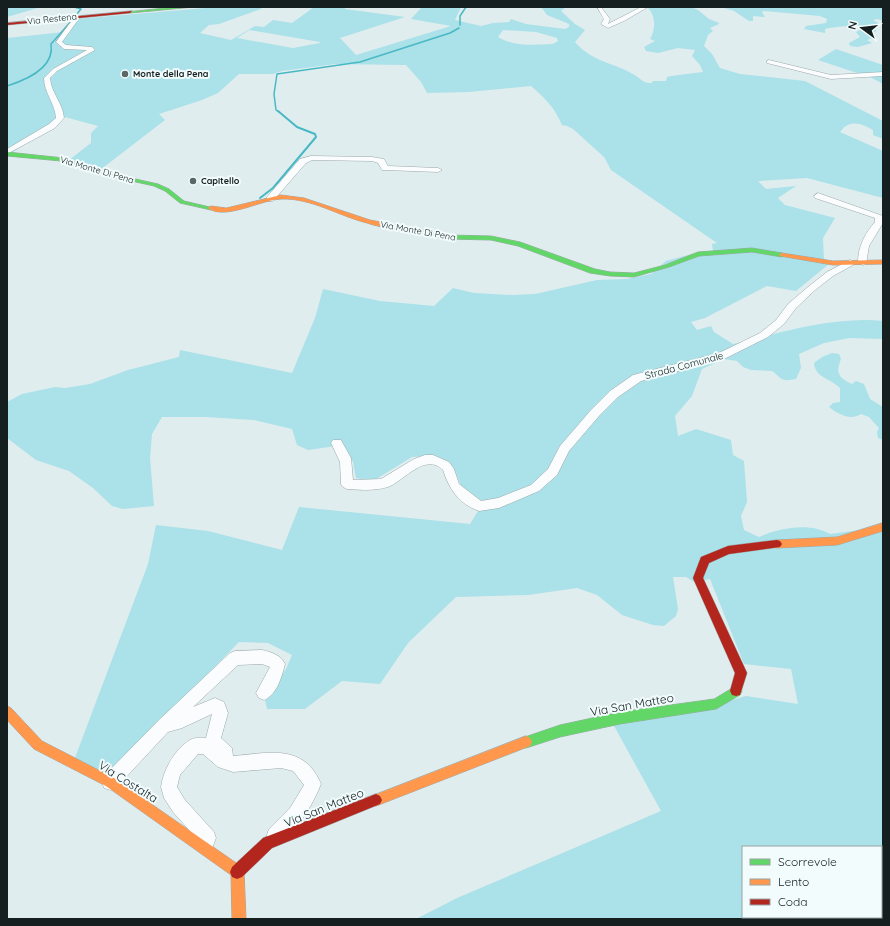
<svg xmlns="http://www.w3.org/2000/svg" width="890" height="926" font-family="Quicksand,sans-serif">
<rect width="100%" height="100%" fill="#dfedef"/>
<g fill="#abe1e8" fill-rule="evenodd">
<polygon points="7,7 41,7 7,17"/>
<path d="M217,7H261V9L219,24L209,25L200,33L231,40L255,26L264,27L273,20L292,23L314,7H345V9L405,17L340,38L356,55L451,26L411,19L422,7H461L455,20L481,26L493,23L509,22L511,19L526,24L565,29L569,27V24L547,15L541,7H566L561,11L575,24L585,30L575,42C592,62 612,62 633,74C640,78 644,84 652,83L653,81H666L667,77L671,76L703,72L700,65L692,56L695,50L678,48L658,53L646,51L644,47L655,41L650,39C656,29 656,15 647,7H691L698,10L709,19L719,23V24L710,28L713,31L708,35L704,46L712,54L720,68L740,74L805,81L883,121V139L873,135V130C861,123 849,119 840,132L883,151V198L807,178L758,181L766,189L796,186L778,198L785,205L835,218L823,238L824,260L829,264L796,291L767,286L705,318L691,322L697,330L711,326L714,332L733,344C780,333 834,316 883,321V339L849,338L824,343L799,354L801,368L796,379C780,382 783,379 772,371L751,370L743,367L737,361L724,359L702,369L692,396L675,416L678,436L696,429L731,440L733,455L744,461L747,502L741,516L744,530L759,537C779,528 809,522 830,534L883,527V889H881V847H743V917H763L765,919H416L457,898L661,811L608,715L702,709L746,696L798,704L791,669L744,664L710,579L694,582L686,577H673L678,609L676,616L664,626L653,625L622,615L597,595L577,588L528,595L456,597L408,643L380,684L342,681L305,709H267L265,699L286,669L292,655L268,643L239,642L121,762L106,784L73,763L148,564L156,525L208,531L282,550L299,507L470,524L478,511L490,504L464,493L453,467L445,460L432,456L412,457L373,481L356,478L353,462L343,445L308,450L297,445L292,429L254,420L206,417H162L152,434L150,458L154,506L123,509L112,506L93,488L69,471L36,460L7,438V402L22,394L55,387L65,388L90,384L128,370L179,357L180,350L292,373L315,318L323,289L380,301L434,306L453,288L474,293L512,295L535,294L597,280L627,279L651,274L666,261L688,255L713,251L712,244L717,243L611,170L604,157L573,129L567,126L562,125C555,108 545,98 531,86L469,92L427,93L421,82L406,65L335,64L282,71L273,74H239L218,93L202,100L159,114L165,120L100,170L69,160L91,143V133L98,126L65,117L7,156V38L64,32L77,19ZM249,30L320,42V43L293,48L237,38ZM503,30L536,32L557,38L558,41L553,44C535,45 515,47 498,37Z"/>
<path d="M721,7H883V21L878,19L873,20L880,24L876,27V31L872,34V38L867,40L872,43L858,47L850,46L849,43L860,37L856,32L862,29C855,24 834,27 825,29V33L804,29L806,26L826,23L827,19L820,16L764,11L762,12L765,17L753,16V21H749L734,11Z"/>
<polygon points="836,49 883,65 883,84 872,78 818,60"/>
<path d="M832,353L839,354L841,359C836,372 837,377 852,384L856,381L864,384L870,399L883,407V440L878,438L877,432L879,428L869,417L861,414C850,421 838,414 829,407L833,403L840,402V388C832,379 815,378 814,363L822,357Z"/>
</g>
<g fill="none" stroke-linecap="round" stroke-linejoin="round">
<g stroke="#48b9c4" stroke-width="1.5">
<polyline points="74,7 81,9 76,15"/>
<polyline points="460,25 460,16 466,7"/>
<path d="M7,86C26,80 55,68 51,44L73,19"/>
<polyline points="279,112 276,110 274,94 277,74 360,62 450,33 459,28"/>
</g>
<polyline stroke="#48b9c4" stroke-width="2" points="260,198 273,188 316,137 315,134 297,127 278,111"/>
<g stroke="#9da8a9" stroke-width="1">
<g id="street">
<polygon points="597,7 601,7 610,19 608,24 641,7 648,7 624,21 608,28 601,24 604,19"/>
<path d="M76,15L81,16L62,42L66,45L92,47L95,50L57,71L50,78C51,93 63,103 64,118L55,128L7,154V149L49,124L56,118C55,103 44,93 44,78L53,69L87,50L64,49L56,42Z"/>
<polygon points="769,60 831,75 883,72 883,76 831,79 767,63 767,61"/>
<polygon points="311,156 372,157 384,159 388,166 438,168 442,170 438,172 385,170 382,170 378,163 372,161 312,160 306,163 273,201 267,201 267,197 300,159"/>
<path d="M818,193L883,216V223L869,246L866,264L863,265L858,262C858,247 865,233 875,222V218L815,198L814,196Z"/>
<path d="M850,260L853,261V265L833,276L814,291L796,308L784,324L768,337L726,358L641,381L618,397L599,416L569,451L557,475L539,491L499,508L479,511C459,504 449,489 443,470C425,452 404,481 388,487C374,491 361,490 347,489L343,487L341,484L340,462L331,443L333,440H341L351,458L353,480L381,479L414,459L425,455H433L449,462L454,469L459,484L481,501L498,498L531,485L548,469L560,446L591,410L610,391L633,375L719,353L760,333L776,320L788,304L808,287L827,272Z"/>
<path d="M262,650C271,652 281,655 285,664C282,676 277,695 264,700L259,698L256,693L270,667L262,664L238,665L193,707L215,698L224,702L228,713L221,738L232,748L233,756C269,753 304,743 321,784C313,804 296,835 275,843L269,841L267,835L269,829L290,808L304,785L293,771L281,768L233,772L218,767L203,754H198L180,775L177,787L185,800L214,832L216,838L211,851L205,854L199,851L196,845L198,840L173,812L164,798L161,787C163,770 175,749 190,740C195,737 201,738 206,738L212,714L182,728L168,732L116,788L110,790L104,788L102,782L104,776L159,720L230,653L235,651Z"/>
</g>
</g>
<g stroke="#9da8a9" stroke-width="1">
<g id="fast">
<polygon points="175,7 194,7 130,13 128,12"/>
<polygon points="7,152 64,158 113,174 158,184 169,189 184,201 214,208 211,210 180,203 165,191 154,186 109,176 61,161 7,156"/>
<polygon points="412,228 448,235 491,236 520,242 595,269 610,272 634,273 665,265 698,252 752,248 782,253 785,255 782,257 752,252 699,256 669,267 634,277 610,276 590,273 518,246 491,240 448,239 410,231 410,229"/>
<polygon points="736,686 740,687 742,691 740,695 716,709 620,724 560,737 526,748 522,746 520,742 522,738 560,725 620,712 714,699"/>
</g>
</g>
<g stroke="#9da8a9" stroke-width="1">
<g id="slow">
<path d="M281,195L304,198L370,220L412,228L415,230L412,232C397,229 381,228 367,223C339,216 311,198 282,199C262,199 225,221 208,208L211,206L226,208Z"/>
<polygon points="782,253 833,261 883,260 883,264 833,265 780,256 779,255"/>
<polygon points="883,523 883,531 837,545 777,548 774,547 772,544 774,541 777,540 837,537"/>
<polygon points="7,706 11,708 42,741 114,778 242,867 244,872 246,919 232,919 231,875 106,786 34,749 7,720"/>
<polygon points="526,736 530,738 532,742 530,746 376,806 372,804 370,800 372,796"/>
</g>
</g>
<g stroke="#9da8a9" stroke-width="1">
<g id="jam">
<polygon points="132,11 130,13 7,25 7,23"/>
<polygon points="777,540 780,541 782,544 780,547 729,554 709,563 703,578 747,673 740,695 736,696 732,695 730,691 735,673 693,578 701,557 728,546"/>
<polygon points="376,794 380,796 382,800 380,804 272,848 242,877 237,879 232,877 230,872 232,867 263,838"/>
</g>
</g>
<use href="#street" fill="#fafcfd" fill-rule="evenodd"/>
<use href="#fast" fill="#63d668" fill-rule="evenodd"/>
<use href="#slow" fill="#ff974d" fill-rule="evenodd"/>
<use href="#jam" fill="#b3261e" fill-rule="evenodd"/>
</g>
<g fill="#5c6768" stroke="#f2fcfd" stroke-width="1.5">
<circle cx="125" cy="74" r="4"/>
<circle cx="193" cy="181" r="4"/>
</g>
<g text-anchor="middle" stroke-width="4" stroke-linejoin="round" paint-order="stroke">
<g font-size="9" fill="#151f20" stroke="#f2fcfd">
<text transform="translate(52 19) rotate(-6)" y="3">Via Restena</text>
<text transform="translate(97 170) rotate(16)" y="3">Via Monte Di Pena</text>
<text transform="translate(418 231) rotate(10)" y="3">Via Monte Di Pena</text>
</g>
<g font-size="9" font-weight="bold" fill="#151f20" stroke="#f2fcfd" text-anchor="start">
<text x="133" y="77">Monte della Pena</text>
<text x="201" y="184">Capitello</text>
</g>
<g font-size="10" fill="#151f20" stroke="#f2fcfd">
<text transform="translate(684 365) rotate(-15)" y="4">Strada Comunale</text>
</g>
<g font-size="12" fill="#151f20" stroke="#f2fcfd">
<text transform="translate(632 705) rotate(-10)" y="4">Via San Matteo</text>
<text transform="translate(128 782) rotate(32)" y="4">Via Costalta</text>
<text transform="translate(324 808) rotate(-22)" y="4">Via San Matteo</text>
</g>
</g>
<rect width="890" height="926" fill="none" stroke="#151f20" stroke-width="16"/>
<rect x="742" y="846" width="140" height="72" fill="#f2fcfd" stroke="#9aa4a5"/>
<rect x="750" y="859" width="20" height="6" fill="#63d668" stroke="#9aa4a5"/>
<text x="778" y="866" font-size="12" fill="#151f20">Scorrevole</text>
<rect x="750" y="879" width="20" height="6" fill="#ff974d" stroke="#9aa4a5"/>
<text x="778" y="886" font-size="12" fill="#151f20">Lento</text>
<rect x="750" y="899" width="20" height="6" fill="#b3261e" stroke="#9aa4a5"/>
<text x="778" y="906" font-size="12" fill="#151f20">Coda</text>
<g transform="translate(862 28) rotate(285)" stroke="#f2fcfd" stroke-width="3" paint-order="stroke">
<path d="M0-3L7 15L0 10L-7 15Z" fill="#151f20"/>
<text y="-6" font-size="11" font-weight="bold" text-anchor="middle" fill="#151f20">N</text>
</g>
</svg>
